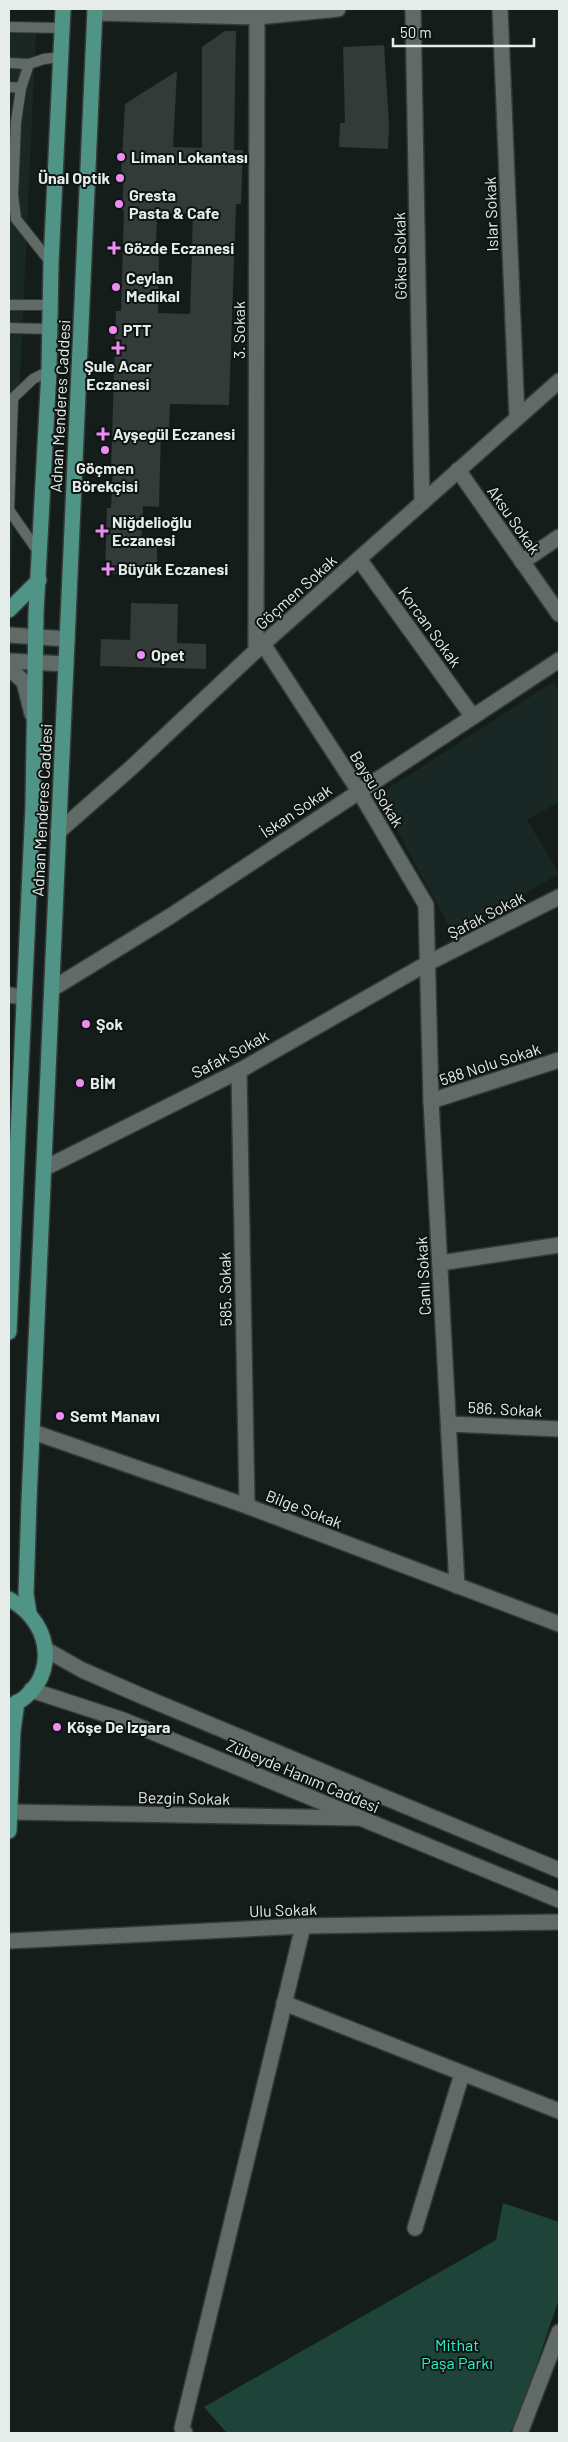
<svg xmlns="http://www.w3.org/2000/svg" width="568" height="2442" font-family="Barlow,sans-serif">
<rect width="100%" height="100%" fill="#151d1b"/>
<g fill="#192824">
<polygon points="9,29 36,32 10,597 9,597"/>
<polygon points="553,682 559,692 559,802 527,820 559,874 453,934 378,795"/>
</g>
<polygon fill="#1e443a" points="503,2203 559,2222 559,2299 517,2422 509,2433 227,2433 204,2407 496,2240"/>
<g fill="#323b38" fill-rule="evenodd">
<path d="M225,31H236L234,150H243L241,204H236L229,405L170,404L169,430H161L159,507L143,506L141,545H157V575L105,573L107,508H111L113,470H111L116,311H121L124,211L122,210L124,175H121L125,104L177,71L173,147L202,148V47ZM157,212L193,214L190,314L158,313L159,249H156Z"/>
<polygon points="384,45 389,125 388,149 339,147 340,123 345,123 343,47"/>
<polygon points="131,603 178,604 177,643 206,644 206,669 100,666 101,639 130,640"/>
</g>
<g fill="none" stroke-linecap="round" stroke-linejoin="round">
<g stroke="#353938" stroke-width="12">
<g id="lane">
<polyline points="9,27 62,28"/>
<polyline points="9,63 29,64"/>
<polyline points="9,87 21,88"/>
<polyline points="51,263 16,219 13,195 16,122 21,88 29,64 44,59 61,57"/>
<polyline points="9,305 50,305"/>
<polyline points="9,328 49,329"/>
<polyline points="39,553 9,510 13,398 33,379 49,371"/>
</g>
</g>
<g stroke="#353938" stroke-width="18">
<g id="street">
<polyline points="413,9 422,503"/>
<polyline points="500,9 517,418"/>
<polyline points="95,13 257,17 338,9"/>
<polyline points="458,470 559,614"/>
<polyline points="359,559 473,717"/>
<polyline points="522,562 559,537"/>
<polyline points="263,644 359,791 426,905 431,1101 457,1586"/>
<polyline points="256,651 257,9"/>
<polyline points="58,832 131,768 263,644 559,381"/>
<polyline points="52,989 169,917 559,660"/>
<polyline points="9,995 24,997"/>
<polyline points="239,1071 247,1506"/>
<polyline points="431,1101 559,1060"/>
<polyline points="45,1168 239,1071 428,963 559,897"/>
<polyline points="440,1263 559,1245"/>
<polyline points="449,1424 559,1429"/>
<polyline points="33,1432 247,1506 559,1624"/>
<polyline points="10,1812 358,1818"/>
<polyline points="9,1941 303,1926 559,1922"/>
<polyline points="284,2003 559,2111"/>
<polyline points="415,2228 462,2074"/>
<polyline points="185,2433 182,2428 303,1926"/>
<polyline points="520,2433 559,2332"/>
</g>
</g>
<g stroke="#353938" stroke-width="18">
<g id="secondary">
<polyline points="9,635 67,639"/>
<polyline points="9,661 66,664"/>
<polyline points="9,668 24,682 32,714"/>
<polyline points="45,1649 82,1670 144,1697 559,1870"/>
<polyline points="31,1690 123,1720 559,1900"/>
</g>
</g>
<g stroke="#353938" stroke-width="18">
<g id="primary">
<polyline points="9,610 39,580"/>
<polyline points="9,1332 33,805 36,613 49,371 51,263 63,9"/>
<path d="M9,1599C56,1624 59,1685 9,1707"/>
<polyline points="29,1613 26,1594 29,1501 95,9"/>
<polyline points="9,1831 13,1731 17,1702"/>
</g>
</g>
<use href="#lane" stroke="#606a67" stroke-width="10"/>
<use href="#street" stroke="#606a67" stroke-width="15"/>
<use href="#secondary" stroke="#606a67" stroke-width="15"/>
<use href="#primary" stroke="#4f9484" stroke-width="15"/>
</g>
<g fill="#f08bf6" stroke="#0d1412" stroke-width="2">
<circle cx="121" cy="157" r="5"/>
<circle cx="120" cy="178" r="5"/>
<circle cx="119" cy="204" r="5"/>
<path d="M111.5 240.5h5v5h5v5h-5v5h-5v-5h-5v-5h5z"/>
<circle cx="116" cy="287" r="5"/>
<circle cx="113" cy="330" r="5"/>
<path d="M115.5 340.5h5v5h5v5h-5v5h-5v-5h-5v-5h5z"/>
<path d="M100.5 426.5h5v5h5v5h-5v5h-5v-5h-5v-5h5z"/>
<circle cx="105" cy="450" r="5"/>
<path d="M99.5 523.5h5v5h5v5h-5v5h-5v-5h-5v-5h5z"/>
<path d="M105.5 561.5h5v5h5v5h-5v5h-5v-5h-5v-5h5z"/>
<circle cx="141" cy="655" r="5"/>
<circle cx="86" cy="1024" r="5"/>
<circle cx="80" cy="1083" r="5"/>
<circle cx="60" cy="1416" r="5"/>
<circle cx="57" cy="1727" r="5"/>
</g>
<g text-anchor="middle" stroke-width="4" stroke-linejoin="round" paint-order="stroke">
<g font-size="16" font-weight="bold" fill="#e6ecea" stroke="#0d1412" text-anchor="start">
<text x="131" y="163">Liman Lokantası</text>
<text x="110" y="184" text-anchor="end">Ünal Optik</text>
<text x="129" y="201">Gresta<tspan x="129" dy="18">Pasta &amp; Cafe</tspan></text>
<text x="124" y="254">Gözde Eczanesi</text>
<text x="126" y="284">Ceylan<tspan x="126" dy="18">Medikal</tspan></text>
<text x="123" y="336">PTT</text>
<text x="118" y="372" text-anchor="middle">Şule Acar<tspan x="118" dy="18">Eczanesi</tspan></text>
<text x="113" y="440">Ayşegül Eczanesi</text>
<text x="105" y="474" text-anchor="middle">Göçmen<tspan x="105" dy="18">Börekçisi</tspan></text>
<text x="112" y="528">Niğdelioğlu<tspan x="112" dy="18">Eczanesi</tspan></text>
<text x="118" y="575">Büyük Eczanesi</text>
<text x="151" y="661">Opet</text>
<text x="96" y="1030">Şok</text>
<text x="90" y="1089">BİM</text>
<text x="70" y="1422">Semt Manavı</text>
<text x="67" y="1733">Köşe De Izgara</text>
</g>
<g font-size="16" fill="#e6ecea" stroke="#0d1412">
<text transform="translate(491 214) rotate(-92)" y="6">Islar Sokak</text>
<text transform="translate(400 256) rotate(-91)" y="6">Göksu Sokak</text>
<text transform="translate(239 330) rotate(-90)" y="6">3. Sokak</text>
<text transform="translate(60 406) rotate(-87)" y="6">Adnan Menderes Caddesi</text>
<text transform="translate(514 520) rotate(55)" y="6">Aksu Sokak</text>
<text transform="translate(296 592) rotate(-42)" y="6">Göçmen Sokak</text>
<text transform="translate(430 627) rotate(54)" y="6">Korcan Sokak</text>
<text transform="translate(377 789) rotate(58)" y="6">Baysu Sokak</text>
<text transform="translate(42 810) rotate(-87)" y="6">Adnan Menderes Caddesi</text>
<text transform="translate(296 811) rotate(-34)" y="6">İskan Sokak</text>
<text transform="translate(486 915) rotate(-27)" y="6">Şafak Sokak</text>
<text transform="translate(230 1054) rotate(-28)" y="6">Safak Sokak</text>
<text transform="translate(490 1064) rotate(-18)" y="6">588 Nolu Sokak</text>
<text transform="translate(423 1276) rotate(-93)" y="6">Canlı Sokak</text>
<text transform="translate(225 1289) rotate(-91)" y="6">585. Sokak</text>
<text transform="translate(505 1409) rotate(3)" y="6">586. Sokak</text>
<text transform="translate(304 1509) rotate(21)" y="6">Bilge Sokak</text>
<text transform="translate(303 1776) rotate(23)" y="6">Zübeyde Hanım Caddesi</text>
<text transform="translate(184 1798) rotate(1)" y="6">Bezgin Sokak</text>
<text transform="translate(283 1910) rotate(-2)" y="6">Ulu Sokak</text>
</g>
<g font-size="16" fill="#2df4cd" stroke="#0d1412">
<text x="457" y="2351">Mithat<tspan x="457" dy="18">Paşa Parkı</tspan></text>
</g>
</g>
<rect width="568" height="2442" fill="none" stroke="#e6ecea" stroke-width="20"/>
<path d="M393 38v8h141v-8" fill="none" stroke="#e6ecea" stroke-width="2.5"/>
<text x="400" y="38" font-size="15" fill="#e6ecea" stroke="#0d1412" stroke-width="4" paint-order="stroke">50 m</text>
</svg>
